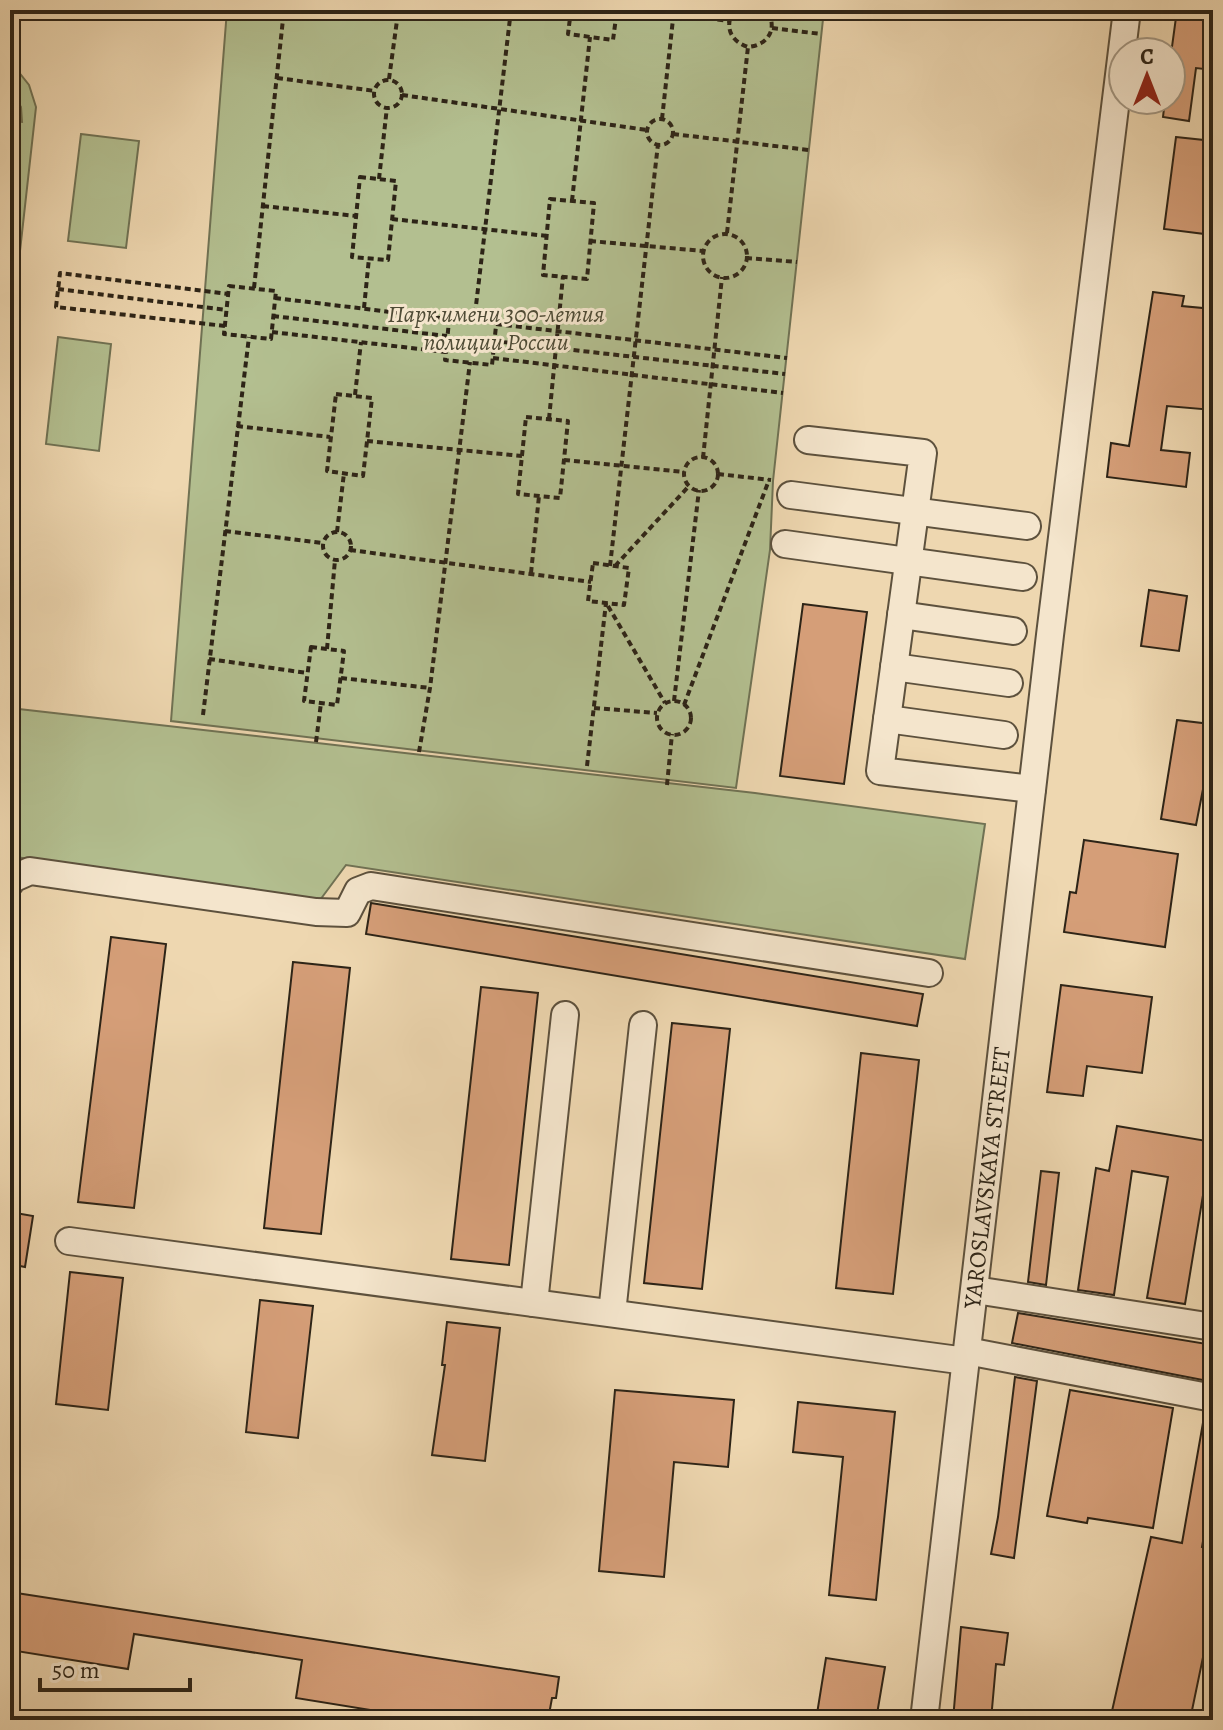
<svg xmlns="http://www.w3.org/2000/svg" width="1223" height="1730" font-family="Alegreya,serif">
<rect width="100%" height="100%" fill="#eed7b0"/>
<filter id="stains"><feTurbulence type="fractalNoise" baseFrequency=".0025" numOctaves="4"/><feColorMatrix values="0 0 0 0 .2 0 0 0 0 .09 0 0 0 0 .02 0 0 0 .5 -.17"/></filter>
<radialGradient id="worn" r=".72"><stop offset=".6" stop-color="#630" stop-opacity="0"/><stop offset="1" stop-color="#630" stop-opacity=".3"/></radialGradient>
<g fill="#b3bf90" stroke="#707254" stroke-width="2">
<polygon points="227,10 824,10 773,481 770,550 736,788 171,721"/>
<polygon points="10,61 29,85 36,107 10,341 10,121 22,122 21,107 10,89"/>
<polygon points="81,134 139,141 126,248 68,241"/>
<polygon points="58,337 111,344 99,451 46,444"/>
<polygon points="10,708 755,793 985,824 965,959 346,865 320,900 16,857 10,862"/>
</g>
<g fill="#d59e78" stroke="#2d2417" stroke-width="2">
<polygon points="1177,10 1204,10 1203,14 1213,16 1213,70 1196,68 1189,121 1163,117 1165,100 1171,100 1171,54"/>
<polygon points="1176,137 1213,141 1213,235 1164,229"/>
<polygon points="1153,292 1184,296 1182,306 1213,309 1213,410 1167,406 1161,450 1190,453 1186,487 1107,477 1111,443 1129,446"/>
<polygon points="1149,590 1187,596 1179,651 1141,646"/>
<polygon points="803,604 867,612 844,784 780,776"/>
<polygon points="1177,720 1210,724 1205,779 1196,825 1161,819"/>
<polygon points="1084,840 1178,854 1165,947 1064,932 1070,892 1076,893"/>
<polygon points="371,903 923,994 917,1026 366,934"/>
<polygon points="111,937 166,944 134,1208 78,1202"/>
<polygon points="293,962 350,968 321,1234 264,1228"/>
<polygon points="1061,985 1152,997 1142,1073 1087,1066 1083,1096 1047,1092"/>
<polygon points="481,987 538,993 509,1265 451,1259"/>
<polygon points="672,1023 730,1029 702,1289 644,1283"/>
<polygon points="861,1053 919,1060 893,1294 836,1288"/>
<polygon points="1117,1126 1213,1142 1213,1184 1205,1183 1185,1304 1147,1298 1168,1177 1132,1171 1114,1295 1078,1290 1096,1168 1109,1171"/>
<polygon points="1041,1171 1059,1173 1046,1285 1028,1282"/>
<polygon points="10,1212 33,1216 25,1267 10,1264"/>
<polygon points="70,1272 123,1278 108,1410 56,1404"/>
<polygon points="260,1300 313,1306 298,1438 246,1432"/>
<polygon points="1018,1313 1213,1345 1213,1382 1012,1343"/>
<polygon points="447,1322 500,1328 485,1461 432,1455 445,1365 442,1365"/>
<polygon points="1015,1377 1037,1381 1014,1558 991,1554 998,1517"/>
<polygon points="615,1390 734,1400 728,1467 674,1462 664,1577 599,1571"/>
<polygon points="1070,1390 1173,1408 1153,1528 1088,1518 1087,1523 1047,1516"/>
<polygon points="798,1402 895,1412 876,1600 829,1595 843,1457 793,1452"/>
<polygon points="1204,1417 1213,1417 1213,1483 1202,1547 1213,1550 1213,1609 1190,1720 1110,1720 1151,1537 1182,1543"/>
<polygon points="10,1592 559,1677 556,1698 552,1698 548,1720 432,1720 296,1698 302,1660 134,1634 128,1669 10,1650"/>
<polygon points="961,1627 1008,1633 1004,1665 996,1664 991,1720 953,1720"/>
<polygon points="826,1658 885,1667 876,1720 816,1720"/>
</g>
<g fill="none" stroke-linecap="round" stroke-linejoin="round">
<g stroke="#5d513d" stroke-width="30">
<g id="minor">
<polyline points="808,440 923,453 880,771 1032,789"/>
<polyline points="791,495 1027,526"/>
<polyline points="785,544 1023,577"/>
<polyline points="901,615 1013,631"/>
<polyline points="894,667 1009,683"/>
<polyline points="887,719 1004,735"/>
<polyline points="10,883 12,879 30,871 316,912 347,913 358,891 371,886 929,973"/>
<polyline points="69,1241 966,1361"/>
<polyline points="975,1290 1213,1327"/>
<polyline points="534,1303 565,1015"/>
<polyline points="612,1313 643,1025"/>
<polyline points="967,1351 1213,1398"/>
<path id="s1" d="M924,1720L1050,635L1127,10"/>
</g>
</g>
<g stroke="#2d2417" stroke-width="4" stroke-dasharray="6 4" stroke-linecap="butt">
<polyline points="380,10 416,15 416,10"/>
<polyline points="571,10 568,34 613,40 617,10"/>
<polyline points="638,10 729,21"/>
<path d="M734,10C724,26 730,41 748,47C769,45 778,28 767,10"/>
<polyline points="772,28 821,34"/>
<polyline points="277,78 375,91"/>
<polyline points="389,79 398,13"/>
<circle cx="388" cy="94" r="14"/>
<polyline points="402,95 647,130"/>
<polyline points="662,119 674,10"/>
<circle cx="660" cy="132" r="13"/>
<polyline points="673,134 809,150"/>
<polygon points="360,177 396,181 388,260 352,257"/>
<polyline points="379,179 387,107"/>
<polygon points="550,199 594,203 587,279 543,275"/>
<polyline points="572,201 590,37"/>
<polyline points="263,206 356,216"/>
<polyline points="392,219 547,236"/>
<polyline points="727,233 748,47"/>
<circle cx="725" cy="256" r="22"/>
<polyline points="590,241 703,251"/>
<polyline points="746,258 797,262"/>
<polygon points="229,286 276,291 271,339 224,334"/>
<polyline points="254,288 284,10"/>
<polyline points="58,289 226,310"/>
<polyline points="275,298 449,319"/>
<polyline points="364,308 369,258"/>
<polygon points="450,312 497,316 492,365 445,360"/>
<polyline points="475,314 511,10"/>
<polyline points="273,316 447,336"/>
<polyline points="496,324 787,358"/>
<polyline points="225,326 56,307 60,273 228,294"/>
<polyline points="272,332 446,352"/>
<polyline points="494,341 785,374"/>
<polyline points="493,358 783,393"/>
<polygon points="336,394 372,398 363,476 327,471"/>
<polyline points="355,395 361,342"/>
<polygon points="526,417 568,421 560,498 518,494"/>
<polyline points="549,419 563,276"/>
<polyline points="237,426 330,437"/>
<polyline points="367,441 522,456"/>
<circle cx="701" cy="474" r="17"/>
<polyline points="703,458 722,277"/>
<polyline points="564,460 684,472"/>
<polyline points="718,474 771,480"/>
<polyline points="225,531 323,543"/>
<polyline points="337,532 344,473"/>
<circle cx="337" cy="546" r="14"/>
<polyline points="350,550 591,582"/>
<polygon points="593,563 629,568 624,605 588,601"/>
<polyline points="610,566 658,144"/>
<polyline points="615,566 689,486"/>
<polyline points="531,573 539,496"/>
<polyline points="608,606 665,703"/>
<polygon points="311,647 344,651 337,705 304,701"/>
<polyline points="327,649 335,560"/>
<polyline points="209,659 307,673"/>
<polyline points="341,678 430,688"/>
<polyline points="674,701 699,490"/>
<circle cx="674" cy="718" r="17"/>
<polyline points="684,705 769,480"/>
<polyline points="594,708 657,713"/>
<polyline points="203,715 249,337"/>
<polyline points="316,742 321,703"/>
<polyline points="419,752 430,688 470,362"/>
<polyline points="587,766 606,603"/>
<polyline points="667,785 672,734"/>
</g>
<use href="#minor" stroke="#f4e5cc" stroke-width="26"/>
</g>
<g text-anchor="middle" stroke-width="6" stroke-linejoin="round" paint-order="stroke">
<g font-size="24" font-style="italic" fill="#4e4b35" stroke="#f4e5cc">
<text x="496" y="322">Парк имени 300-летия<tspan x="496" dy="28">полиции России</tspan></text>
</g>
<g font-size="24" fill="#2d2417" stroke="#f4e5cc">
<text dy="8" stroke="none"><textPath href="#s1" startOffset="546">YAROSLAVSKAYA STREET</textPath></text>
</g>
</g>
<rect width="1223" height="1730" fill="none" stroke="#eed7b0" stroke-width="40"/>
<rect x="12" y="12" width="1199" height="1706" fill="none" stroke="#2d2417" stroke-width="4"/>
<rect x="20" y="20" width="1183" height="1690" fill="none" stroke="#2d2417" stroke-width="2"/>
<g transform="translate(1147 76)"><circle r="38" fill="#f4e5cc" stroke="#a49884" stroke-width="2"/>
<path d="M0-6L14 30L0 20L-14 30Z" fill="#8f2418"/>
<text y="-12" font-size="22" font-weight="bold" text-anchor="middle" fill="#2d2417">С</text>
</g>
<path d="M40 1678v12h150v-12" fill="none" stroke="#2d2417" stroke-width="4"/>
<text x="52" y="1678" font-size="24" fill="#2d2417" stroke="#f4e5cc" stroke-width="6" paint-order="stroke">50 m</text>
<rect width="100%" height="100%" filter="url(#stains)"/>
<rect width="100%" height="100%" fill="url(#worn)"/>
</svg>
